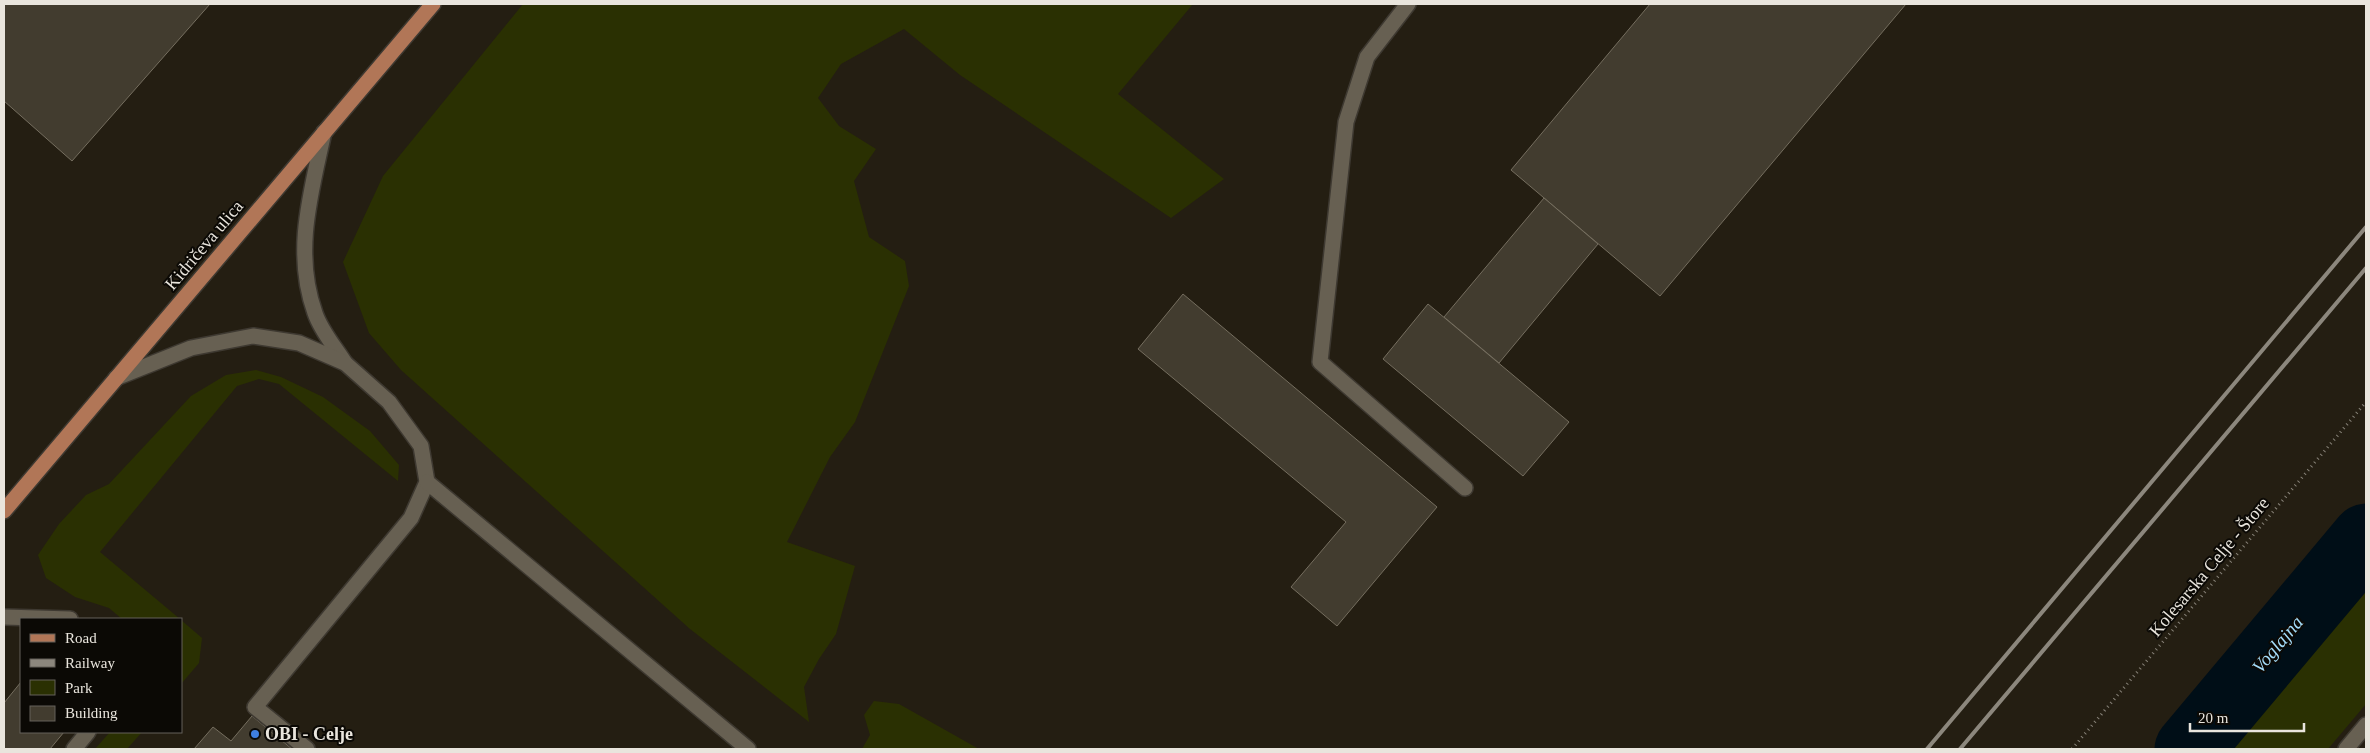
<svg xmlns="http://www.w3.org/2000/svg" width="2370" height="753" font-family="Georgia,serif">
<rect width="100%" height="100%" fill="#241e12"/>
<g fill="#2a3002">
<polygon points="523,4 1193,4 1118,94 1224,179 1171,218 960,75 904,29 841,64 818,98 839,126 876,149 854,181 869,237 905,261 909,286 855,422 830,457 787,542 855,566 836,634 819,659 804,687 809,722 690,629 401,370 369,333 343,262 383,176"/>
<polygon points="256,370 281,377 323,397 370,431 399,465 398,481 279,384 259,379 237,386 100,552 180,619 122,619 109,608 75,597 46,578 38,555 59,524 86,495 109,484 191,396 226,375"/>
<polygon points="2366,585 2366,704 2328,749 2223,749"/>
<polygon points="181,620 202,638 199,663 181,684"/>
<polygon points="874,701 899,704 979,749 862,749 870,735 864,715"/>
<polygon points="110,732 142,732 127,749 95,749"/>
</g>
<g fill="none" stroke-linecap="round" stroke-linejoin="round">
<polyline stroke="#000e17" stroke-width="69" points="2189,749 2366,538"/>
</g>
<g fill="#423c2f" stroke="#756e5f">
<polygon points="4,4 210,4 72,161 4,101"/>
<polygon points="1650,4 1906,4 1660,296 1511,170"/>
<polygon points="1544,198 1598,244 1499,363 1444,317"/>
<polygon points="1183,294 1437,507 1337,626 1291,587 1346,522 1138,349"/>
<polygon points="1428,304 1569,422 1523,476 1383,359"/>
<polygon points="21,682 21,732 64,732 50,749 4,749 4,703"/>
<polygon points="252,716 292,749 194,749 213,727 231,741"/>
</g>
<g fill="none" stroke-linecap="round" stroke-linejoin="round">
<g stroke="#3e3931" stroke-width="18">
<g id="lane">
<polyline points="1408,4 1367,57 1346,122 1320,362 1465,488"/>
<path d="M324,132C311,193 293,252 315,313C321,331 335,347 345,363"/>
<polyline points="116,378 191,348 253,336 299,343 345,363 389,402 421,446 427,482 411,518 255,707 307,749"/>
<polyline points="427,482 748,749"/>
<polyline points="4,617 70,619"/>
<polyline points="74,749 88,732"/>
</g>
</g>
<g stroke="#3e3931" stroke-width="18">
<polyline id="street" points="2346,749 2366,725"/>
</g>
<g stroke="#3e3931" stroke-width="18">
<polyline id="primary" points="4,511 433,4"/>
</g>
<polyline stroke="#888379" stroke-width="3" stroke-dasharray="1 4" stroke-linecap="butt" points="2072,749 2366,402"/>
<use href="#lane" stroke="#676052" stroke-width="15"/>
<use href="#street" stroke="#676052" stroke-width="15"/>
<use href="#primary" stroke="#b17657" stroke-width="15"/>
<g stroke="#8c877d" stroke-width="4">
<polyline points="1927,749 2366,227"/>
<polyline points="1960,749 2366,268"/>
</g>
</g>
<circle fill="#3f7fe0" stroke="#0b0905" stroke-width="2" cx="255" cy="734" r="5"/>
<g text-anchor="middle" stroke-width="4" stroke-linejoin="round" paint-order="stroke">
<g font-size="18" fill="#e9e5dd" stroke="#0b0905">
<text transform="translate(204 245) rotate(-50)" y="6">Kidričeva ulica</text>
<text transform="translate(2209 567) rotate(-50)" y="6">Kolesarska Celje - Štore</text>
</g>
<g font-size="18" font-weight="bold" fill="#e9e5dd" stroke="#0b0905" text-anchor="start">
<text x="265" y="740">OBI - Celje</text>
</g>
<g font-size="19" font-style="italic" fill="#a4dbf8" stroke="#0b0905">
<text transform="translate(2277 644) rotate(-50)" y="7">Voglajna</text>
</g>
</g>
<rect width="2370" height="753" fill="none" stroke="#e9e5dd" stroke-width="10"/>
<rect x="20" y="618" width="162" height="115" fill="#0b0905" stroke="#64615b"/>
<rect x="30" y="634" width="25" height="8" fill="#b17657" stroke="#64615b"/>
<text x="65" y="643" font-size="15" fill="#e9e5dd">Road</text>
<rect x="30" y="659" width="25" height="8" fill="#8c877d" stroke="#64615b"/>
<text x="65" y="668" font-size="15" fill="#e9e5dd">Railway</text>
<rect x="30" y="680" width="25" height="15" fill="#2a3002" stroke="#64615b"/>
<text x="65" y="693" font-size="15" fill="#e9e5dd">Park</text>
<rect x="30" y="706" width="25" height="15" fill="#423c2f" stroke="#64615b"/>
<text x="65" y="718" font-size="15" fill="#e9e5dd">Building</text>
<path d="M2190 723v8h114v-8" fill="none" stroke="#e9e5dd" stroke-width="2.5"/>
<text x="2198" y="723" font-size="15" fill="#e9e5dd" stroke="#0b0905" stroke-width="4" paint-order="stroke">20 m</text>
</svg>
